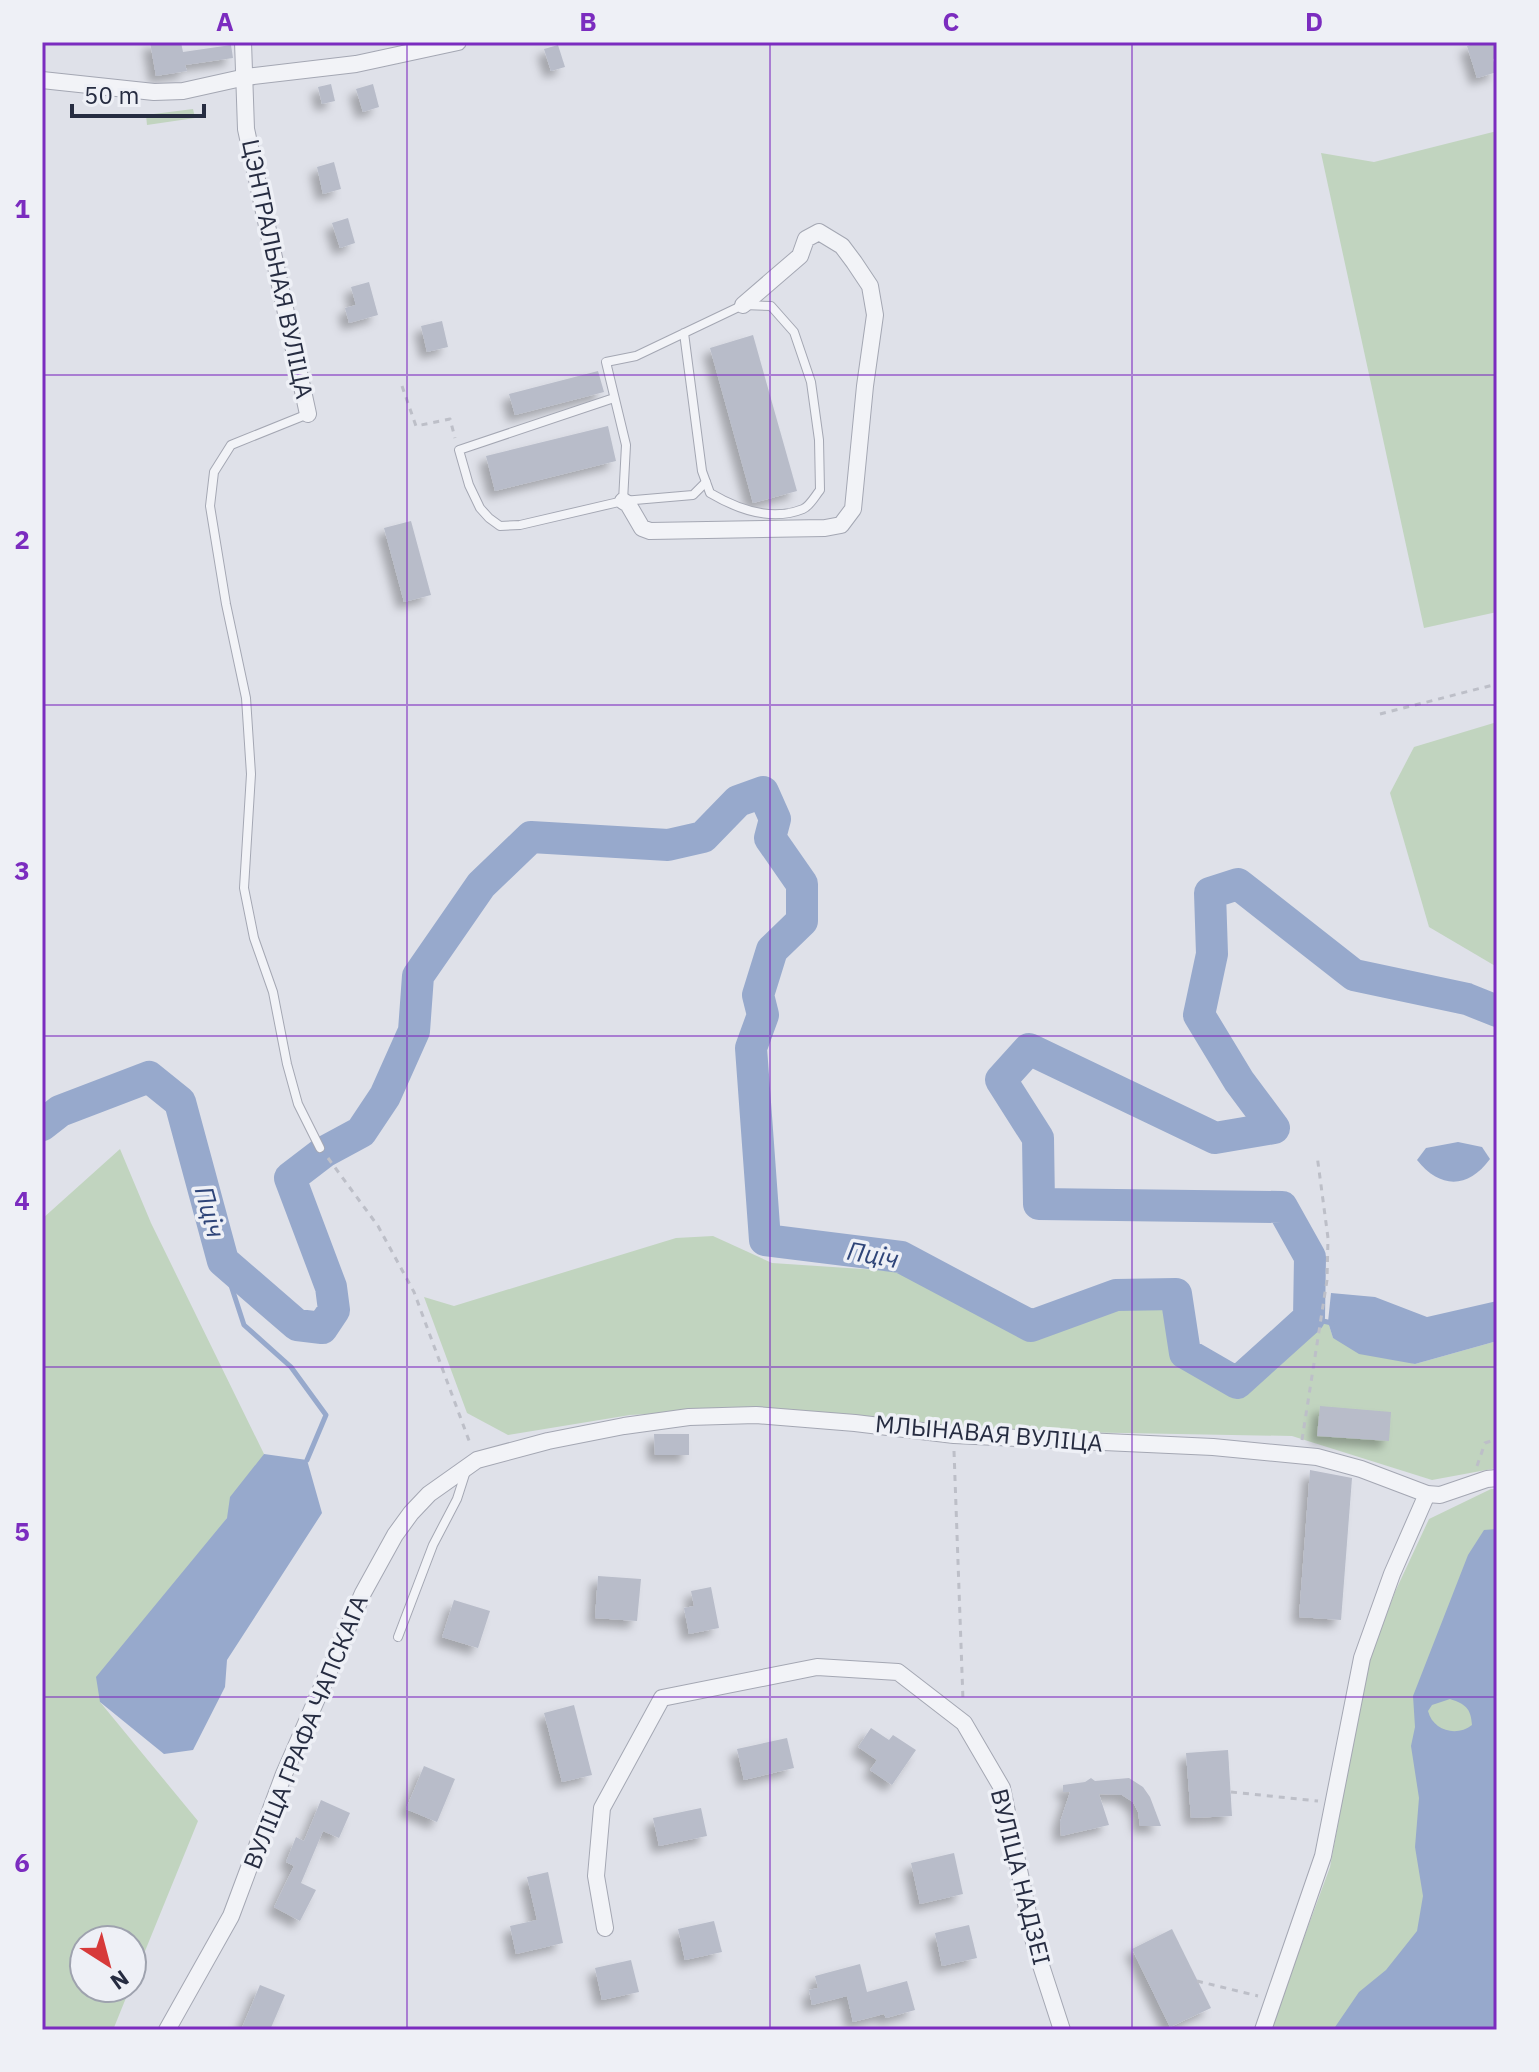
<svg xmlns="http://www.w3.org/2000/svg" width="1539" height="2072" font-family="'IBM Plex Sans',sans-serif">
<defs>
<filter id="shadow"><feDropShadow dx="-7" dy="7" stdDeviation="4" flood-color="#0004"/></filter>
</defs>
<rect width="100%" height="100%" fill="#dfe1e9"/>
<g fill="#c1d4bf">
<polygon points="193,109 195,118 147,125 146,115"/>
<polygon points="1497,131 1497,612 1424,628 1321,153 1374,162"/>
<polygon points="1497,722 1497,967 1429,927 1390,793 1414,747"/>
<polygon points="120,1149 151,1223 264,1454 227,1518 100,1702 198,1821 132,1983 132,1940 84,1940 84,1988 130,1988 113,2030 42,2030 42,1219"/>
<polygon points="713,1236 772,1263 893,1271 1032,1331 1116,1300 1171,1300 1177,1354 1238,1387 1307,1325 1314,1328 1328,1322 1333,1338 1415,1364 1497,1341 1497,1468 1432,1480 1292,1436 957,1430 762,1408 630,1415 508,1435 467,1413 424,1297 454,1306 676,1238"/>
<polygon points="1491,1489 1497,1489 1497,2030 1270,2030 1330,1867 1368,1664 1395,1592 1429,1519"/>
</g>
<g fill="#97a9cc" fill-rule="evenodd">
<path d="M1458,1142L1482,1147L1490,1159C1468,1189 1440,1189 1417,1160L1426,1148Z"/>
<polygon points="1331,1293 1375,1297 1427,1317 1497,1301 1497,1341 1415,1364 1359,1354 1333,1338 1328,1322"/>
<polygon points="264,1454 307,1460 322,1513 227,1660 225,1687 193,1750 164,1754 100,1702 96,1677 227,1518 230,1497"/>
<path d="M1497,1529V2030H1333L1359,1992L1386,1970L1417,1931L1423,1896L1415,1847L1419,1798L1411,1746L1415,1727L1413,1696L1468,1555L1484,1530ZM1450,1699C1465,1704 1471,1708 1472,1725C1457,1737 1433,1731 1428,1711L1432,1705Z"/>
</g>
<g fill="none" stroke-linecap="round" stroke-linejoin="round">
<g stroke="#97a9cc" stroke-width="5">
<polyline points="223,1261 244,1325 291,1367 326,1415 307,1460"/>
<polyline points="1309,1318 1332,1323"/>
</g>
<polyline stroke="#97a9cc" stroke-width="32" points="42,1125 60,1111 149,1077 180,1102 223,1261 297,1325 322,1328 334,1310 331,1287 290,1178 324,1152 361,1132 385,1096 414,1031 418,976 481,885 531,837 668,845 703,837 738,801 763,792 775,819 770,838 802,884 802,921 772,950 758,995 763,1015 751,1048 765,1240 901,1257 1031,1326 1116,1295 1176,1294 1185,1353 1237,1383 1309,1318 1310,1257 1282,1207 1039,1204 1038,1138 1001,1080 1029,1049 1215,1138 1274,1128 1239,1081 1199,1015 1212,954 1210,893 1238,884 1354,975 1467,999 1497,1011"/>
</g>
<g fill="#b8bcc9" filter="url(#shadow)">
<polygon points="150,42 181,42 183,52 231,45 233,58 185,65 187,71 156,76"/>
<polygon points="1480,42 1497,42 1497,58 1493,59 1497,72 1477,78 1467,46"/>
<polygon points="558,45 565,67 551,71 544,49"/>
<polygon points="331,84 335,101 322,104 318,87"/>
<polygon points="373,84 379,107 363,112 356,89"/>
<polygon points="334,162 341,189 323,194 317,167"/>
<polygon points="348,218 355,243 340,248 332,223"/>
<polygon points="369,282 378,315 349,323 345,308 356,305 351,287"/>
<polygon points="442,321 448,347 427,352 421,326"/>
<polygon points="753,335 797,491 753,503 710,348"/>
<polygon points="598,371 604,392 515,415 509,394"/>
<polygon points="608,426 616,461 495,491 486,456"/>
<polygon points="411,521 431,595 404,602 384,528"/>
<polygon points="1320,1406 1391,1412 1389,1441 1317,1436"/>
<polygon points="654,1434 689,1434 689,1455 655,1455"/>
<polygon points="1310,1470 1352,1478 1341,1620 1299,1617"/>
<polygon points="598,1576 641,1579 637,1621 595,1618"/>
<polygon points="711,1587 719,1628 689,1634 684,1608 694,1606 691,1591"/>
<polygon points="454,1600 490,1611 478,1648 442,1637"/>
<polygon points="574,1705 592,1775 562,1782 544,1713"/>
<polygon points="871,1728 889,1740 893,1735 916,1750 892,1785 870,1770 877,1760 858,1747"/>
<polygon points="787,1738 794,1768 744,1780 737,1749"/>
<polygon points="1228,1750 1232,1816 1191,1818 1186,1753"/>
<polygon points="424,1766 455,1779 437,1822 406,1809"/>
<polygon points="1091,1778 1095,1781 1129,1778 1143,1787 1150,1797 1161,1826 1140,1826 1138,1812 1133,1802 1122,1795 1099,1794 1109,1825 1061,1836 1060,1822 1070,1792 1063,1792 1063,1785 1085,1782"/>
<polygon points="321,1800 350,1813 339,1838 323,1831 301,1883 316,1890 300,1921 274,1907 294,1866 286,1862 296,1837 304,1841"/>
<polygon points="701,1808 707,1836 659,1846 653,1818"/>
<polygon points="954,1853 963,1894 920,1904 911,1863"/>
<polygon points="548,1872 563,1943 516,1954 510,1926 537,1920 527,1877"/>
<polygon points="714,1921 722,1952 685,1960 678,1929"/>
<polygon points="969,1925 977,1958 942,1966 935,1933"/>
<polygon points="1172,1929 1211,2008 1170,2027 1132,1949"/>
<polygon points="631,1960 639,1992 602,2000 595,1968"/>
<polygon points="860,1964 867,1992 907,1981 915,2010 886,2018 884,2014 853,2022 847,1996 812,2005 809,1990 818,1988 815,1976"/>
<polygon points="260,1985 285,1995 270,2030 241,2030"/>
</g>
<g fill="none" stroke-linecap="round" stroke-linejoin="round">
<g stroke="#a4a7b3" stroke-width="10">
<g id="lane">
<polyline points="614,398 459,450 469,485 480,508 489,518 500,526 520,525 623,501 693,495 706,482"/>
<polyline points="308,414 231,445 214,472 210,506 226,604 246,698 251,774 244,888 254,938 273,992 287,1064 298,1104 320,1148"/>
<path d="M623,501L626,445L606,362L636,356L743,305L771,306L794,332L811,382L819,440L820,490C815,496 810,506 803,509C771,522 737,509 710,493L702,471L684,333"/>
<polyline points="398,1637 433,1545 457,1499 466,1471"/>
</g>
</g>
<g stroke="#a4a7b3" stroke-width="18">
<g id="street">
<polyline points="243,42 246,129 308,414"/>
<polyline points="42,80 154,92 183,91 246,77 356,64 458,42"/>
<polyline points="623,501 628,504 642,528 650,531 825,528 841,525 853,509 865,386 875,315 870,286 854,262 842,246 819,232 806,239 800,256 743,305"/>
<polyline points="605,1928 596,1876 602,1808 662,1698 817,1667 898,1672 964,1723 1002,1788 1035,1947 1062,2030"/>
<polyline points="167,2030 231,1916 284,1774 363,1593 395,1535 411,1513 429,1494 477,1460 548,1441 624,1426 689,1417 756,1415 855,1423 954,1435 1213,1447 1317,1457 1361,1469 1427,1494 1440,1495 1487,1479 1497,1478"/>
<polyline points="1263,2030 1323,1856 1362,1658 1392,1574 1427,1494"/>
</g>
</g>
<g stroke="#bdbfc8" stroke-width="3" stroke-dasharray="6 6" stroke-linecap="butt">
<polyline points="402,386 416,426 450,419 455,438"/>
<polyline points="1380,714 1497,684"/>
<polyline points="328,1158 378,1226 414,1292 471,1446"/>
<polyline points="1302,1440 1327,1280 1328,1238 1317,1155"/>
<polyline points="954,1451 963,1700"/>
<polyline points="1477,1466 1485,1443 1497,1439"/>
<polyline points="1231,1792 1318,1801"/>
<polyline points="1197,1981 1258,1996"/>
</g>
<use href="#lane" stroke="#f2f3f7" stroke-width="8"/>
<use href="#street" stroke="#f2f3f7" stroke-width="16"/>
</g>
<path fill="none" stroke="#7b2cbf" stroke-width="2" stroke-opacity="0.55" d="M407,42V2030M770,42V2030M1132,42V2030M42,375H1497M42,705H1497M42,1036H1497M42,1367H1497M42,1697H1497"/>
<g text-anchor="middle" stroke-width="7" stroke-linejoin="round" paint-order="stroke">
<g font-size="24" fill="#262c41" stroke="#eef0f6">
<text transform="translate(277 269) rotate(78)" y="8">ЦЭНТРАЛЬНАЯ ВУЛІЦА</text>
<text transform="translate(989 1434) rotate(5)" y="8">МЛЫНАВАЯ ВУЛІЦА</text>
<text transform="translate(306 1732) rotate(-68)" y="8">ВУЛІЦА ГРАФА ЧАПСКАГА</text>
<text transform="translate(1020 1877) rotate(76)" y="8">ВУЛІЦА НАДЗЕІ</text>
</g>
<g font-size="26" font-style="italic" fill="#2e4478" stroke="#eef0f6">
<text transform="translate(210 1212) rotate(75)" y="9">Пціч</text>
<text transform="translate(873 1255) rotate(10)" y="9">Пціч</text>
</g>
</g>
<rect width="1539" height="2072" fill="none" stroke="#eef0f6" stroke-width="88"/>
<g transform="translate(108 1964) rotate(144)"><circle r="38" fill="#eef0f6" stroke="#9ea2ae" stroke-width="2"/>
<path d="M0-6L14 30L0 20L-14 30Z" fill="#d73a3a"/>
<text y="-12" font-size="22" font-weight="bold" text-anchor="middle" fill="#262c41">N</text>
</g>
<path d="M72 104v12h132v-12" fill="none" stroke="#262c41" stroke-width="4"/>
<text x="84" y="104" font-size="24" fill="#262c41" stroke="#eef0f6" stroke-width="6" paint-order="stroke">50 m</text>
<rect x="44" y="44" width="1451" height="1984" fill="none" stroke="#7b2cbf" stroke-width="3"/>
<g font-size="26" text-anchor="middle" font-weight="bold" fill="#7b2cbf">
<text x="225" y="31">A</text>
<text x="588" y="31">B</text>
<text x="951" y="31">C</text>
<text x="1314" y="31">D</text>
<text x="22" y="218">1</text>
<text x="22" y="549">2</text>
<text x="22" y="880">3</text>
<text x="22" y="1210">4</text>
<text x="22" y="1541">5</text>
<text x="22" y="1872">6</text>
</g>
</svg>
